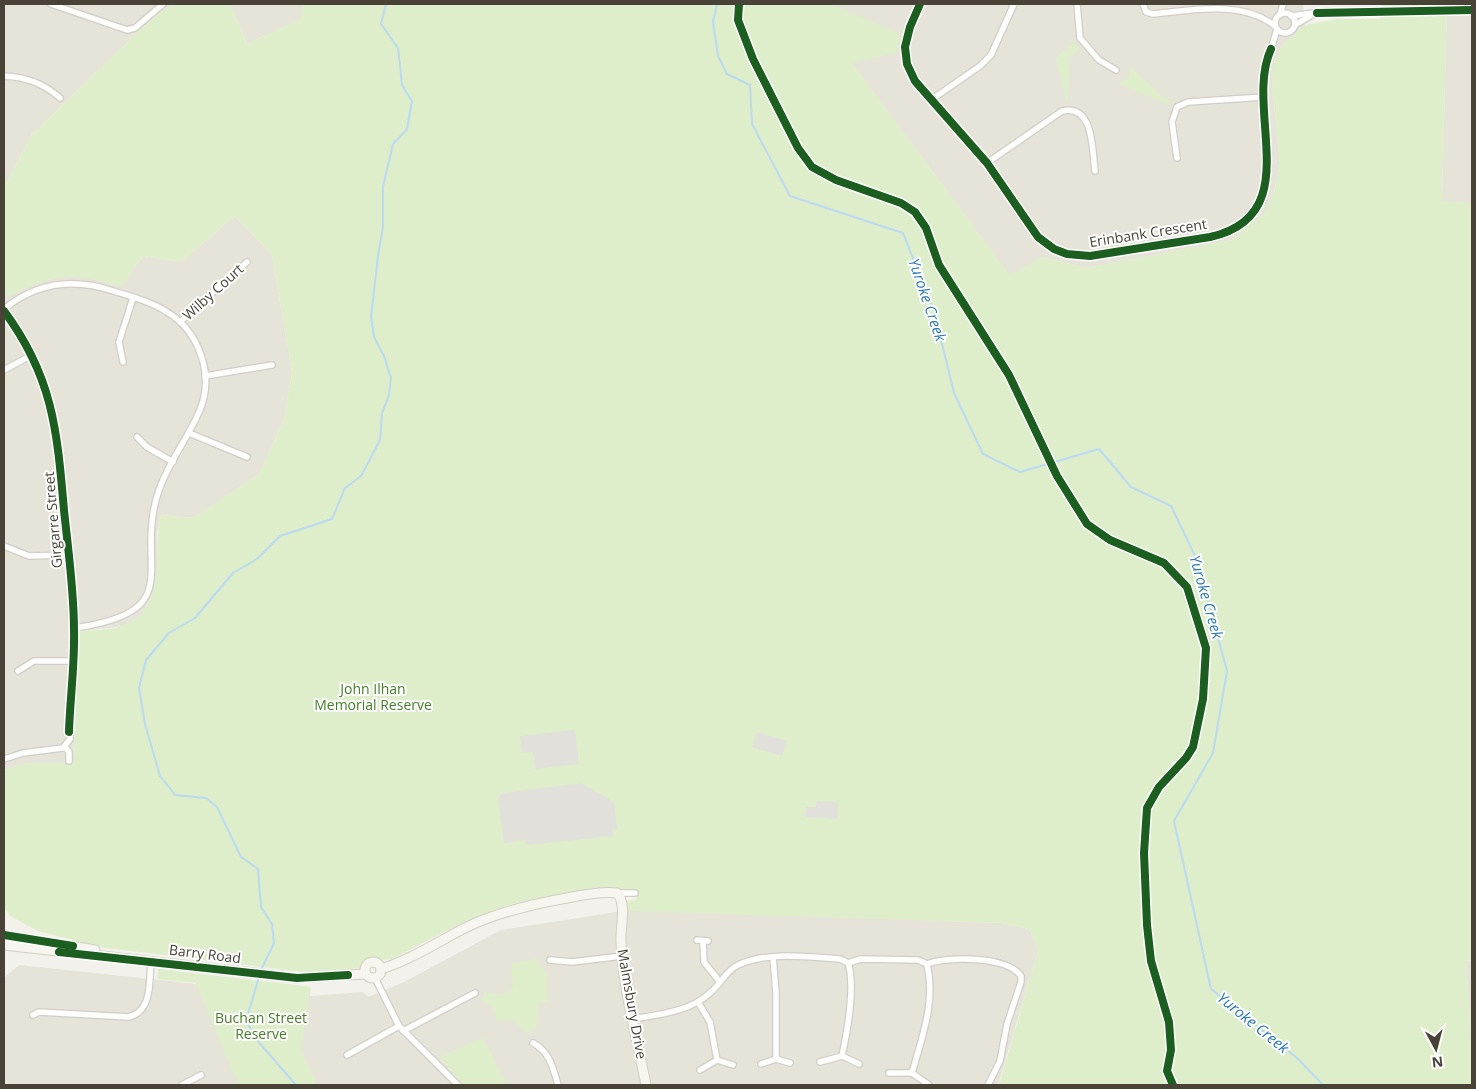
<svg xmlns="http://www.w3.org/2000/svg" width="1476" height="1089" font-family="'Open Sans',sans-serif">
<rect width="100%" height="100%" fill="#f2f1eb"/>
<g fill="#e6e3d8">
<polygon points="4,4 176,4 166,8 139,31 32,134 4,187"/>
<polygon points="230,4 303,4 302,19 247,44"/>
<polygon points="831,4 1303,4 1305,25 1281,47 1272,83 1280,163 1274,192 1265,213 1232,240 1086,268 1042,257 1010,276 851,62 897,52"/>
<polygon points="1447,4 1472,4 1472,203 1442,202"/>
<polygon points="235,216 272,255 292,373 284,419 259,474 194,518 161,515 157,532 157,583 143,614 125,626 83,631 78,637 74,763 26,763 4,770 4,298 36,283 59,277 83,276 121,287 143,256 181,262"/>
<polygon points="629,910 1002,923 1029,929 1038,951 998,1085 4,1085 4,978 19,965 310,996 363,992 368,997 404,982 501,930"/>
<polygon points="1472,960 1472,1050 1466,961"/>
</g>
<g fill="#deeeca">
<path d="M176,4H230L247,44L301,19L303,4H831L900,34L898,52L852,63L1010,275L1042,257L1086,268L1232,240L1265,213L1274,192L1280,163L1272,83L1273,66L1281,47L1305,25L1337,19H1380L1381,4H1447L1442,201L1472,203V960L1466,961L1472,1050V1085H999L1038,951L1029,929L1002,923L626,911L628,901L637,899L636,889C590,889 544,894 500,908C462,921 427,941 392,959C379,961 370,957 361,968L322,973L296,971L99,947L38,931L10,916L4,907V770L26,763H74L78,637L83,631C96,630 113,630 125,625C168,608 152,551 161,515L194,518L259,474L284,419L292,373L272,255L235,216L181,262L143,256L121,287C70,270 51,275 4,298V187L32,134L139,31L166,8Z"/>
<polygon points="1074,42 1080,49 1069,58 1068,102 1066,102 1056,58"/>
<polygon points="1131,67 1162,96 1171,102 1169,105 1118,84 1127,79"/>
<path d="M538,958L540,967L547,971L548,1002L539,1003L536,1029L525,1033L512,1019L498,1021L490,1004L481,1001L485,992C496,995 505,996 513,988L511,964Z"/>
<polygon points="158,969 311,987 301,1050 317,1085 240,1085 231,1069 196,983 157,979"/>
<polygon points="483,1038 506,1082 498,1085 463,1085 439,1057"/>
</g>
<g fill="#e1e0da">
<polygon points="575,730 579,764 535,769 533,752 522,753 520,736"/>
<polygon points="757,732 787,741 782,756 752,747"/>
<polygon points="581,783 614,802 617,829 612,830 613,836 526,845 525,840 504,843 498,798 502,793"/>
<polygon points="817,801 838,802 837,819 805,817 806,807 816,807"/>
</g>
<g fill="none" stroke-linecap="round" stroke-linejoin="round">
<g stroke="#badaf1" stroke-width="2">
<polyline points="717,4 713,22 718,56 727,74 750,85 752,124 790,196 903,233 934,311 954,393 983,454 1020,472 1099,449 1131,487 1171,506 1197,560 1227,671 1213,753 1174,821 1211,989 1297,1058 1323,1085"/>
<polyline points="261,970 274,943 272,924 261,907 258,869 241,857 217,807 206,798 175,795 160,776 145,724 139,688 146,660 169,633 195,618 233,573 257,559 280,536 332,519 345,488 361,476 380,440 382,413 389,395 391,378 384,356 374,337 371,317 378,256 383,227 383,186 393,144 407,129 412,101 402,85 398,48 381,24 386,4"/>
<polyline points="259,977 246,1021 256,1039 296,1085"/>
</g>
<g stroke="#d0cec8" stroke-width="8">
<g id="street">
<polyline points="51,4 127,30 135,28 163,4"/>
<path d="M920,4L910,27L905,47L907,64L915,81L987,163L1038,237L1054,249L1067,254L1090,256L1219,235C1243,225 1258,209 1266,184L1264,73L1277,29"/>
<polyline points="1077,4 1080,38 1099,60 1116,70"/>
<path d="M1143,4L1146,12L1153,14C1193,10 1242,0 1275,26"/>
<circle cx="1285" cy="23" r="10"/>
<polyline points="1280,15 1283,4"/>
<polyline points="1291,16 1328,11 1472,10"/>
<polyline points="1295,25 1312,15"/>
<path d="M4,76C26,77 43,83 60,98"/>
<polyline points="931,100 980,66 991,55 1014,4"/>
<polyline points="1177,158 1172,122 1177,107 1188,102 1264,97"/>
<path d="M987,163L1062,111C1094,104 1092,149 1095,171"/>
<path d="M4,309C36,283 72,278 110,290C129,296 150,301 167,312C200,332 215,377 199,412C187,440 167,464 158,493C134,567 190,612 74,628"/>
<path d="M4,311C60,386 59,448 67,538C71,578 76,619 74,660C73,686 69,713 70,739L63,748L23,753L4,759"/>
<polyline points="180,322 247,262"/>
<polyline points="123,362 119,342 133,298"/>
<polyline points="4,370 32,355"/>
<polyline points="205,376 272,365"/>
<polyline points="189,433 247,457"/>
<polyline points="137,437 147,447 173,462"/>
<polyline points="4,546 29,556 68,555"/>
<polyline points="18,671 34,661 74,661"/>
<polyline points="65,747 69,752 69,761"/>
<polyline points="617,893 635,893"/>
<polyline points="697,940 708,941"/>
<polyline points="703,941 704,962 720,982"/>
<polyline points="773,957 776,993 776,1059"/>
<polyline points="550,960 572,962 622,956"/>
<polyline points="848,963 861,959 918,960 927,964"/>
<path d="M927,964C947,956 1007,956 1021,976V982L1007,1024L1000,1061L988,1085"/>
<polyline points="375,978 399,1026 458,1085"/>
<polyline points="698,1002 710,1022 717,1060"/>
<path d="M33,1015L39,1012L129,1017C153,1011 149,980 151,960"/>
<path d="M633,1019C661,1014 690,1012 711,992C720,984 727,970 738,965C769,951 807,957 840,959L848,963"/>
<polyline points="403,1031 475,993"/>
<path d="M533,1043C550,1052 553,1068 558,1085"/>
<polyline points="347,1055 399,1026"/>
<path d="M842,1056C847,1032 856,987 848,963"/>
<polyline points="820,1062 842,1056 859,1064"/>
<polyline points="761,1064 776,1059 790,1063"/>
<polyline points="700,1070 717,1060 733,1065"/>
<polyline points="889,1073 912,1073 929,1085"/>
<path d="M912,1073C922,1037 936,1002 927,964"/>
<polyline points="182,1085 201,1075"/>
</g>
</g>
<g stroke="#d2cec2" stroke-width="11">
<g id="secondary">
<polyline points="4,935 95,950"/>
<polyline points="4,945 297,978 366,974"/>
<circle cx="373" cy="970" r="8"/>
<path d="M381,969C413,959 440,940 471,925C502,911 533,904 567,898C582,895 602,891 617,893C627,903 620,928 621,942C623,990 637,1038 646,1085"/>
</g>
</g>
<use href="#street" stroke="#fdfdfc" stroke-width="5.5"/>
<use href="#secondary" stroke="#f7f5ef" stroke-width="9"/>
<g stroke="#fff" stroke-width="11">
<g id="cycleway">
<polyline points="739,4 738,20 753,59 798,148 812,167 836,180 901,203 915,212 926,228 939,265 1009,375 1057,476 1087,524 1110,540 1164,563 1187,587 1206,648 1203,699 1193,747 1186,758 1159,787 1147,808 1144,853 1147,925 1151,961 1169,1022 1171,1050 1167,1071 1173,1085"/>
<path d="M920,4L910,27L905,47L907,64L915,81L987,163L1038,237L1054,249L1067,254L1090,256L1210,237C1308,215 1243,110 1271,49"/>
<polyline points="1317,13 1472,10"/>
<path d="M4,311C53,377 57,430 64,510C68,549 74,590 74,630C75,664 70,698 69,732"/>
<polyline points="4,935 73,946"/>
<polyline points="59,952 297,978 348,975"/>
</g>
</g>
<use href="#cycleway" stroke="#1b5e20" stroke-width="8"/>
</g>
<g text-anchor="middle" stroke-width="4" stroke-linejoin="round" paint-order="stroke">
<g font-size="14" fill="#494236" stroke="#fff">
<text transform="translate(1148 233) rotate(-9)" y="5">Erinbank Crescent</text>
<text transform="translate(213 292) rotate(-42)" y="5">Wilby Court</text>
<text transform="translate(53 520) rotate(-95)" y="5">Girgarre Street</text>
<text transform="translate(205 954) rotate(7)" y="5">Barry Road</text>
<text transform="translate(632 1004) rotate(80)" y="5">Malmsbury Drive</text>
</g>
<g font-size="14" fill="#447f26" stroke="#fff">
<text x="373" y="694">John Ilhan<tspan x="373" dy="16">Memorial Reserve</tspan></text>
<text x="261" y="1023">Buchan Street<tspan x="261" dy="16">Reserve</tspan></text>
</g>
<g font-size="15" font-style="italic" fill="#2978bb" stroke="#fff">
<text transform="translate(927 300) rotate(71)" y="5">Yuroke Creek</text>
<text transform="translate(1206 597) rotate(74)" y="5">Yuroke Creek</text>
<text transform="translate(1253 1023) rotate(39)" y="5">Yuroke Creek</text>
</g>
</g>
<rect width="1476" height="1089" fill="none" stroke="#494236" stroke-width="10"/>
<g transform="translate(1436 1049) rotate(173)" stroke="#ffffff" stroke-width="4" paint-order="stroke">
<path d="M0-4L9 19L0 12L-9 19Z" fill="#494236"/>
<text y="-8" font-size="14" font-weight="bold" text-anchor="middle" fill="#494236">N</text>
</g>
</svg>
